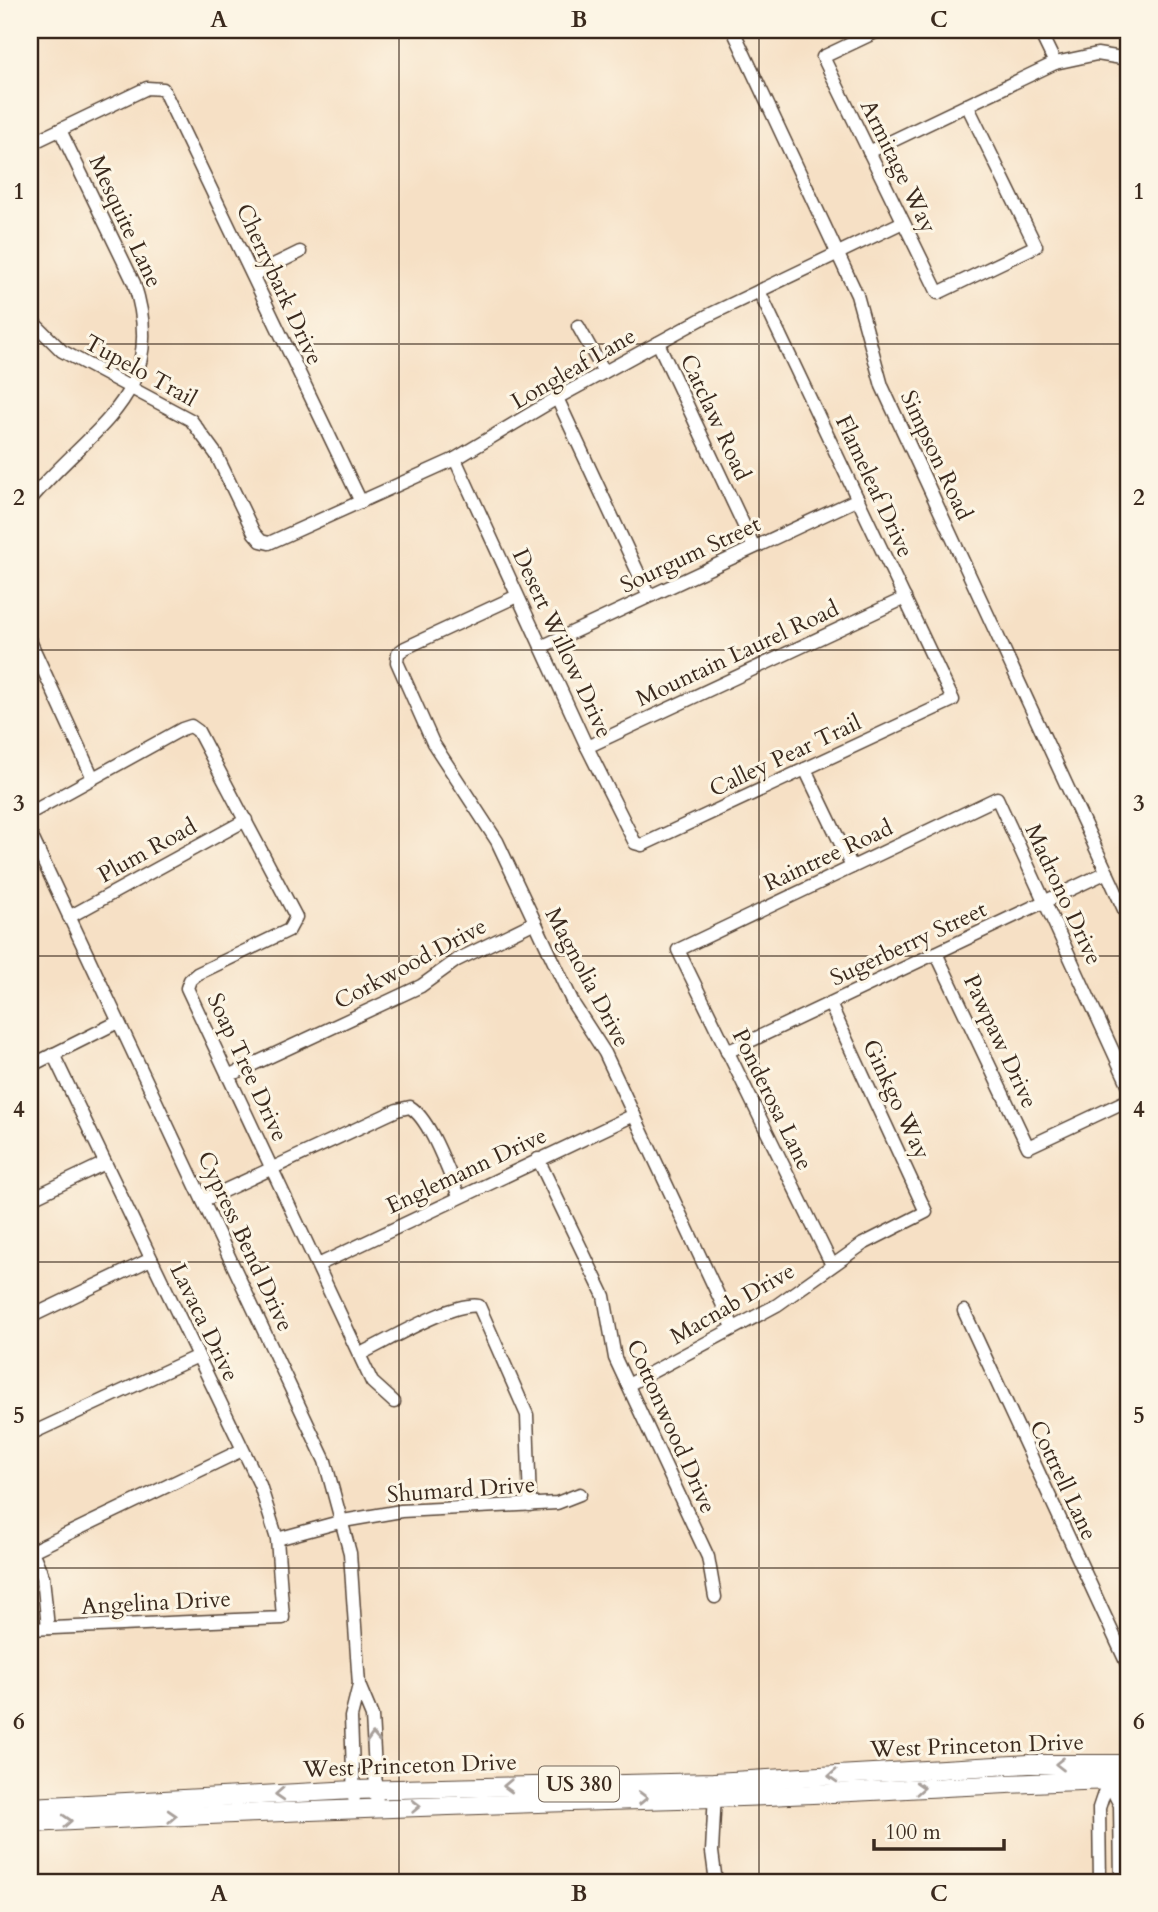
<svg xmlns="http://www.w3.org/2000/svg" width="1158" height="1912" font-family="Cardo,serif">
<rect width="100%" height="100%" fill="#fcf5e5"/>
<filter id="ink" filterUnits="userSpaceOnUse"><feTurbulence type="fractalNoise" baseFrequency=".0143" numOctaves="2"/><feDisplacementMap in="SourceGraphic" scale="14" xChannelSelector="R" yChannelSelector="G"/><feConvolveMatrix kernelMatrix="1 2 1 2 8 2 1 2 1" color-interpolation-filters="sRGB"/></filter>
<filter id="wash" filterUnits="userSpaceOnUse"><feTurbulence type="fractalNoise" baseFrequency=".00686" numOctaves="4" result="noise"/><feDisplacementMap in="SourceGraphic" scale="28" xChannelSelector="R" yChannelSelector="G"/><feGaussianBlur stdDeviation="1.57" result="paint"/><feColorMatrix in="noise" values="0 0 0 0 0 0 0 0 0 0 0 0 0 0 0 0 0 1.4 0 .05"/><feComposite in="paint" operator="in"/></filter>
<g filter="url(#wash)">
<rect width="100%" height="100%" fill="#f6e0c5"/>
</g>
<g filter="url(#ink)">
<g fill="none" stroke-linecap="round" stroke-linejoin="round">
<g stroke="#574537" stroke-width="15">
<g id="minor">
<polyline points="733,30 857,295 882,386 1128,918"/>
<polyline points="880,30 823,57 938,293 1036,246 967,105"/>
<polyline points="1039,30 1055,63"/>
<polyline points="30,144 147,88 163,89 361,502"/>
<polyline points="869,152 1055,63 1097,54 1128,59"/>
<polyline points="253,275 300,252"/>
<polyline points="30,319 62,351 191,420 216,454 254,533 261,541 269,543 455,459 557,398 707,316 903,222"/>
<polyline points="578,326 604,372"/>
<polyline points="658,343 754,547"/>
<polyline points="557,398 649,596"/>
<polyline points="455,459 587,747 635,843 642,845 953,700 759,291"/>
<path d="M30,500C90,427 171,396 134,283L60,130"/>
<polyline points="517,596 405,648 398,653 397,662 433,743 497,841 574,1005 605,1053 733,1327"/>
<polyline points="30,641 93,778"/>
<polyline points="541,647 858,499"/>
<polyline points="587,747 905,598"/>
<polyline points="805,769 852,867"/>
<polyline points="30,813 182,729 191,726 198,731 296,917 289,930 197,974 190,980 187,988 372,1382 394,1402"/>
<polyline points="30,833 325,1461 350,1553 359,1685"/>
<polyline points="69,917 246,820"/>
<polyline points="936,953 1028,1147 1128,1100"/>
<polyline points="727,1052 1107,872"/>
<polyline points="30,1066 118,1022"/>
<polyline points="228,1076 421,986 457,960 535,922"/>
<polyline points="538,1159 604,1296 615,1358 708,1557 715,1597"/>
<polyline points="30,1199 105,1163"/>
<path d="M204,1200L397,1110L410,1107C431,1120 448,1172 459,1196"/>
<polyline points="318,1265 634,1115"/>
<polyline points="832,1265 678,950 997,798 1128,1084"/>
<polyline points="964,1311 1128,1666"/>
<polyline points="30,1317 151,1259"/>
<path d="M360,1354C386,1342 453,1301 479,1306L527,1415L530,1505"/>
<polyline points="628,1385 777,1305 863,1244 926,1212 830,1004"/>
<polyline points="30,1434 198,1356"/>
<polyline points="277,1539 343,1521 401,1511 557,1503 580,1494"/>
<polyline points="48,1628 43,1577 32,1551 242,1450"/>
<polyline points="30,1629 283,1618 277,1539 260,1485 53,1054"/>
<polyline points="1108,1781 1120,1805 1121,1882"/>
<polyline points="715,1793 712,1852 716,1882"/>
<polyline points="354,1798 351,1717 359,1685 372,1716 377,1806"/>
<polyline points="1100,1882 1099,1808 1108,1781"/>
</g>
</g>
<g stroke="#574537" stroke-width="20">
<g id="highway">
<polyline points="30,1807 354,1790 714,1782 1029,1764 1128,1764"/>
<path d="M30,1823C258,1812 486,1804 714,1798C852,1794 990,1782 1128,1780"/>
</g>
</g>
<use href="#minor" stroke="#fff" stroke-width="12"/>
<use href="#highway" stroke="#fff" stroke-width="18"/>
</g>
<defs><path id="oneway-chevron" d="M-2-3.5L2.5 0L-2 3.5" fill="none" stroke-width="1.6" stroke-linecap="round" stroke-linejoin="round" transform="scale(1.75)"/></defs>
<g stroke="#a79f9a">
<use href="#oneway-chevron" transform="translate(373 1738) rotate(-93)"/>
<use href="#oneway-chevron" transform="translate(1060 1764) rotate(-180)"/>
<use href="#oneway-chevron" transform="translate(833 1776) rotate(177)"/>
<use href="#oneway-chevron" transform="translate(508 1786) rotate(178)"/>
<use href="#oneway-chevron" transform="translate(920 1788) rotate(-3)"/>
<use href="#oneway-chevron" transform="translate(280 1794) rotate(177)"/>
<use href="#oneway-chevron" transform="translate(643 1798) rotate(-1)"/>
<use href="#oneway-chevron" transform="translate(416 1806) rotate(-2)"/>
<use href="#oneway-chevron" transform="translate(172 1816) rotate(-3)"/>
<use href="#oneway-chevron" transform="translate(67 1821) rotate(-3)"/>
</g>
</g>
<path fill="none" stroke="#3b2a1e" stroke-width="2" stroke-opacity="0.55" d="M399,30V1882M759,30V1882M30,344H1128M30,650H1128M30,956H1128M30,1262H1128M30,1568H1128"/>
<g text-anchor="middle" stroke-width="6" stroke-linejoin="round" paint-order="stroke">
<rect fill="#fcf5e5" stroke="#75675a" stroke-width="2" x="539" y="1766.5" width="80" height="35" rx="5"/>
<g font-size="21" font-weight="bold" fill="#3b2a1e">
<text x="579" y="1791">US 380</text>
</g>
<g font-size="23" fill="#3b2a1e" stroke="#fcf5e5">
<text transform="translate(899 166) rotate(64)" y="8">Armitage Way</text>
<text transform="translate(126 221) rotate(65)" y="8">Mesquite Lane</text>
<text transform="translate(280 284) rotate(65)" y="8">Cherrybark Drive</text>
<text transform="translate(573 368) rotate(-30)" y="8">Longleaf Lane</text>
<text transform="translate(141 370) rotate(29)" y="8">Tupelo Trail</text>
<text transform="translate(716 417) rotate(65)" y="8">Catclaw Road</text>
<text transform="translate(937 455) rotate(65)" y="8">Simpson Road</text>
<text transform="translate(875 486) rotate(65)" y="8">Flameleaf Drive</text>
<text transform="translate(690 554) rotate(-25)" y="8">Sourgum Street</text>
<text transform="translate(563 643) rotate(65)" y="8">Desert Willow Drive</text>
<text transform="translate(737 653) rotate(-25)" y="8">Mountain Laurel Road</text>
<text transform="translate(785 755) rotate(-25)" y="8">Calley Pear Trail</text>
<text transform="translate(147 850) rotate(-29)" y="8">Plum Road</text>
<text transform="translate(828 855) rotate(-25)" y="8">Raintree Road</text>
<text transform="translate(1064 894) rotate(65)" y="8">Madrono Drive</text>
<text transform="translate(908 943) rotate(-25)" y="8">Sugerberry Street</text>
<text transform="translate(410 963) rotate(-28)" y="8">Corkwood Drive</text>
<text transform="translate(588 977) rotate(62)" y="8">Magnolia Drive</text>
<text transform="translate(1001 1041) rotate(65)" y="8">Pawpaw Drive</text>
<text transform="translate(248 1067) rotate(65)" y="8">Soap Tree Drive</text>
<text transform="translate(773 1099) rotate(64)" y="8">Ponderosa Lane</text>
<text transform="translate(897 1099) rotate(65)" y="8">Ginkgo Way</text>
<text transform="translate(466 1170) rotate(-25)" y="8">Englemann Drive</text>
<text transform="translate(246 1241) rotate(65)" y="8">Cypress Bend Drive</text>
<text transform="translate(732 1303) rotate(-30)" y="8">Macnab Drive</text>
<text transform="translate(205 1322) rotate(64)" y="8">Lavaca Drive</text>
<text transform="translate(672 1426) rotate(66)" y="8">Cottonwood Drive</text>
<text transform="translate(1064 1480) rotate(65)" y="8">Cottrell Lane</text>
<text transform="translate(461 1489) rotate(-4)" y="8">Shumard Drive</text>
<text transform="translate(156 1602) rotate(-3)" y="8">Angelina Drive</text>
<text transform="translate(977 1745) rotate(-2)" y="8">West Princeton Drive</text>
<text transform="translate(410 1765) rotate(-2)" y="8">West Princeton Drive</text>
</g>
</g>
<rect width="1158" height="1912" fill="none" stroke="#fcf5e5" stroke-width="77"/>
<path d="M874 1839v10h130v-10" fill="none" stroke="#3b2a1e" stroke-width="3.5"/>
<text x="885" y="1839" font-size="21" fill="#3b2a1e" stroke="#fcf5e5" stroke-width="5" paint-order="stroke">100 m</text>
<rect x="38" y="38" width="1082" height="1836" fill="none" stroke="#3b2a1e" stroke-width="2.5"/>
<g font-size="23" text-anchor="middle" font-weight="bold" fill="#3b2a1e">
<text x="219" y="27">A</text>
<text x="579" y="27">B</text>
<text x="939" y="27">C</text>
<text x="19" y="199">1</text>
<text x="1139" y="199">1</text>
<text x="19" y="505">2</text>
<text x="1139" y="505">2</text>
<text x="19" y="811">3</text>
<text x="1139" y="811">3</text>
<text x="19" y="1117">4</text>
<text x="1139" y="1117">4</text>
<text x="19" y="1423">5</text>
<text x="1139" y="1423">5</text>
<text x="19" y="1729">6</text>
<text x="1139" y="1729">6</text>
<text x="219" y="1901">A</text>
<text x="579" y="1901">B</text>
<text x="939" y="1901">C</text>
</g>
</svg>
